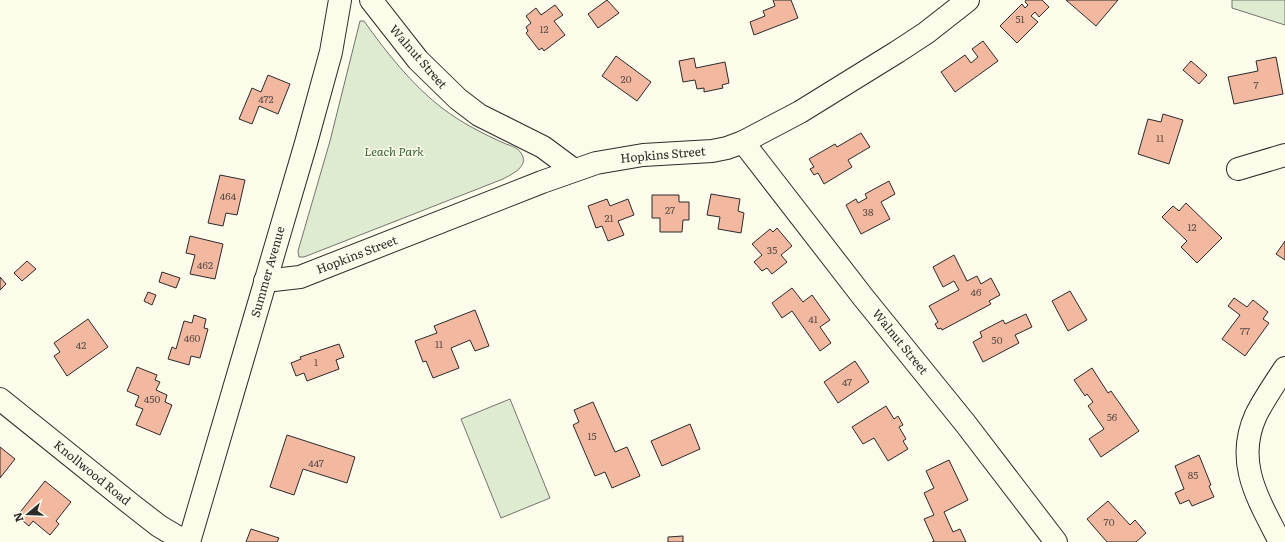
<svg xmlns="http://www.w3.org/2000/svg" width="1285" height="542" font-family="Literata,serif">
<rect width="100%" height="100%" fill="#fdfbea"/>
<g fill="#deebd1" stroke="#74746e">
<polygon points="1232,0 1285,0 1285,25 1232,8"/>
<path d="M360,21H364C386,52 412,85 442,108C462,123 483,134 506,144C512,146 518,148 521,153C530,166 512,174 503,179L304,257H299L298,251L330,141Z"/>
<polygon points="510,399 550,498 501,518 461,419"/>
</g>
<g fill="#f2b8a0" stroke="#2b2b2b">
<polygon points="607,0 619,13 598,28 588,14"/>
<polygon points="773,0 791,0 798,18 754,35 750,22 765,16 763,11 775,6"/>
<polygon points="1026,0 1042,0 1049,7 1039,17 1035,12 1031,16 1038,22 1017,43 1000,26 1022,4 1025,8 1028,5 1025,2"/>
<polygon points="1066,0 1118,0 1096,26"/>
<polygon points="555,5 563,15 554,21 565,35 544,51 542,48 539,50 526,33 528,31 526,27 531,23 526,16 536,8 541,15"/>
<polygon points="983,41 998,61 955,92 941,72 965,55 971,63 978,57 972,49"/>
<polygon points="616,56 651,82 637,101 602,76"/>
<polygon points="1276,57 1283,94 1234,104 1228,77 1258,71 1256,61"/>
<polygon points="694,58 696,68 725,62 729,83 722,85 723,88 704,92 704,88 697,89 695,80 683,82 679,61"/>
<polygon points="1191,61 1207,75 1199,84 1183,70"/>
<polygon points="268,75 290,84 278,114 259,106 252,124 239,119 252,88 261,92"/>
<polygon points="1163,114 1183,120 1169,164 1138,154 1148,119 1161,122"/>
<polygon points="861,133 870,147 848,160 852,167 824,184 818,173 814,175 810,169 814,167 809,159 835,144 837,147"/>
<polygon points="220,175 245,180 237,215 226,213 223,226 208,223"/>
<polygon points="889,181 895,194 881,202 890,219 861,234 846,205 856,199 858,203 867,198 865,194"/>
<polygon points="711,194 740,199 738,211 744,213 741,233 718,229 720,217 707,215"/>
<polygon points="652,195 679,195 679,202 689,202 689,220 683,220 682,232 660,232 660,218 652,218"/>
<polygon points="607,199 610,206 628,199 634,215 618,221 624,235 608,241 602,226 596,228 588,206"/>
<polygon points="1186,203 1222,238 1197,263 1181,247 1187,241 1162,217 1173,206 1179,211"/>
<polygon points="777,228 792,246 781,255 787,262 772,274 767,268 762,271 754,262 762,255 752,244 770,229 773,232"/>
<polygon points="190,236 223,244 215,279 190,274 195,255 186,253"/>
<polygon points="1285,241 1285,260 1276,254"/>
<polygon points="954,255 967,281 977,276 981,284 991,278 1000,295 989,301 991,304 942,330 941,328 938,329 935,324 938,322 929,306 959,290 954,281 943,287 933,267"/>
<polygon points="27,261 36,269 22,281 14,273"/>
<polygon points="162,272 180,278 176,288 159,282"/>
<polygon points="0,277 6,284 0,290"/>
<polygon points="792,288 803,302 812,295 830,320 820,327 831,343 820,351 792,311 782,318 772,303"/>
<polygon points="1070,291 1087,320 1068,331 1052,301"/>
<polygon points="148,292 156,295 152,305 144,301"/>
<polygon points="1234,298 1247,307 1253,300 1268,312 1263,319 1269,323 1245,356 1222,339 1240,315 1228,306"/>
<polygon points="475,310 489,346 475,351 470,340 451,348 459,368 433,378 426,361 423,362 415,341 437,333 434,326"/>
<polygon points="1026,314 1032,327 1015,335 1019,343 983,362 973,342 982,337 980,332 1003,320 1005,324"/>
<polygon points="194,315 206,319 204,328 208,329 200,358 191,356 189,365 168,359 172,347 176,349 184,321 192,323"/>
<polygon points="88,319 108,347 67,376 54,356 60,352 54,343"/>
<polygon points="339,344 344,357 336,360 339,369 307,381 304,373 296,376 291,363 301,359 300,357"/>
<polygon points="855,361 869,382 838,403 824,382"/>
<polygon points="137,367 157,375 155,380 160,382 156,390 167,395 165,402 172,405 160,435 136,425 143,409 135,406 139,396 127,391"/>
<polygon points="1092,368 1108,393 1111,391 1139,431 1101,457 1089,439 1104,429 1088,406 1093,402 1087,394 1085,396 1074,380"/>
<polygon points="593,402 615,452 627,447 640,476 612,488 605,472 595,476 573,425 579,422 574,410"/>
<polygon points="886,406 894,419 898,416 903,425 899,427 906,439 903,441 908,449 888,461 874,438 863,444 852,427"/>
<polygon points="690,424 700,449 662,466 651,441"/>
<polygon points="287,435 355,457 347,483 303,469 294,495 270,487"/>
<polygon points="0,447 15,459 0,478"/>
<polygon points="1199,455 1211,485 1209,486 1214,497 1192,506 1189,500 1180,504 1175,493 1184,489 1175,466"/>
<polygon points="949,460 968,500 944,512 953,532 960,529 966,542 932,542 934,541 924,519 934,515 924,493 934,488 926,471"/>
<polygon points="45,481 71,502 56,521 59,524 50,535 33,521 29,526 17,516"/>
<polygon points="1108,501 1130,525 1135,520 1146,533 1136,542 1107,542 1087,519"/>
<polygon points="251,529 279,538 277,542 246,542"/>
<polygon points="683,536 683,542 668,542 668,537"/>
</g>
<g fill="none" stroke-linecap="round" stroke-linejoin="round">
<g stroke="#2b2b2b" stroke-width="24">
<g id="minor">
<polyline points="371,0 418,60 458,99 479,115 543,147 574,170"/>
<polyline points="743,142 863,297 965,423 1056,542"/>
<polyline points="1238,169 1285,155"/>
<polyline points="265,281 300,277 542,182 596,163 643,155 712,151 727,148 743,142 800,112 897,52 926,33 968,0"/>
<polyline points="0,399 132,505 159,526 186,542"/>
<polyline points="189,542 306,143 331,52 340,0"/>
<path d="M1280,542C1259,500 1234,463 1256,415C1264,399 1275,383 1285,368"/>
</g>
</g>
<use href="#minor" stroke="#fdfbea" stroke-width="22"/>
</g>
<g text-anchor="middle" stroke-width="3" stroke-linejoin="round" paint-order="stroke">
<g font-size="10" fill="#5d4e48">
<text x="1020" y="23">51</text>
<text x="544" y="33">12</text>
<text x="626" y="83">20</text>
<text x="1256" y="89">7</text>
<text x="266" y="103">472</text>
<text x="1160" y="142">11</text>
<text x="228" y="200">464</text>
<text x="670" y="214">27</text>
<text x="868" y="216">38</text>
<text x="609" y="222">21</text>
<text x="1192" y="231">12</text>
<text x="772" y="254">35</text>
<text x="205" y="269">462</text>
<text x="976" y="296">46</text>
<text x="813" y="323">41</text>
<text x="1245" y="335">77</text>
<text x="192" y="342">460</text>
<text x="997" y="344">50</text>
<text x="439" y="348">11</text>
<text x="81" y="349">42</text>
<text x="316" y="366">1</text>
<text x="847" y="386">47</text>
<text x="152" y="403">450</text>
<text x="1112" y="421">56</text>
<text x="592" y="440">15</text>
<text x="316" y="467">447</text>
<text x="1193" y="479">85</text>
<text x="1109" y="526">70</text>
</g>
<g font-size="12" fill="#2b2b2b" stroke="#fdfbea">
<text transform="translate(418 57) rotate(49)" y="4">Walnut Street</text>
<text transform="translate(663 155) rotate(-5)" y="4">Hopkins Street</text>
<text transform="translate(357 255) rotate(-21)" y="4">Hopkins Street</text>
<text transform="translate(268 272) rotate(-74)" y="4">Summer Avenue</text>
<text transform="translate(900 342) rotate(51)" y="4">Walnut Street</text>
<text transform="translate(92 473) rotate(39)" y="4">Knollwood Road</text>
</g>
<g font-size="12" font-style="italic" fill="#34623c" stroke="#fdfbea">
<text x="394" y="156">Leach Park</text>
</g>
</g>
<g transform="translate(28 514) rotate(251)" stroke="#fdfbea" stroke-width="3" paint-order="stroke">
<path d="M0-3L7 15L0 10L-7 15Z" fill="#2b2b2b"/>
<text y="-6" font-size="11" font-weight="bold" text-anchor="middle" fill="#2b2b2b">N</text>
</g>
</svg>
